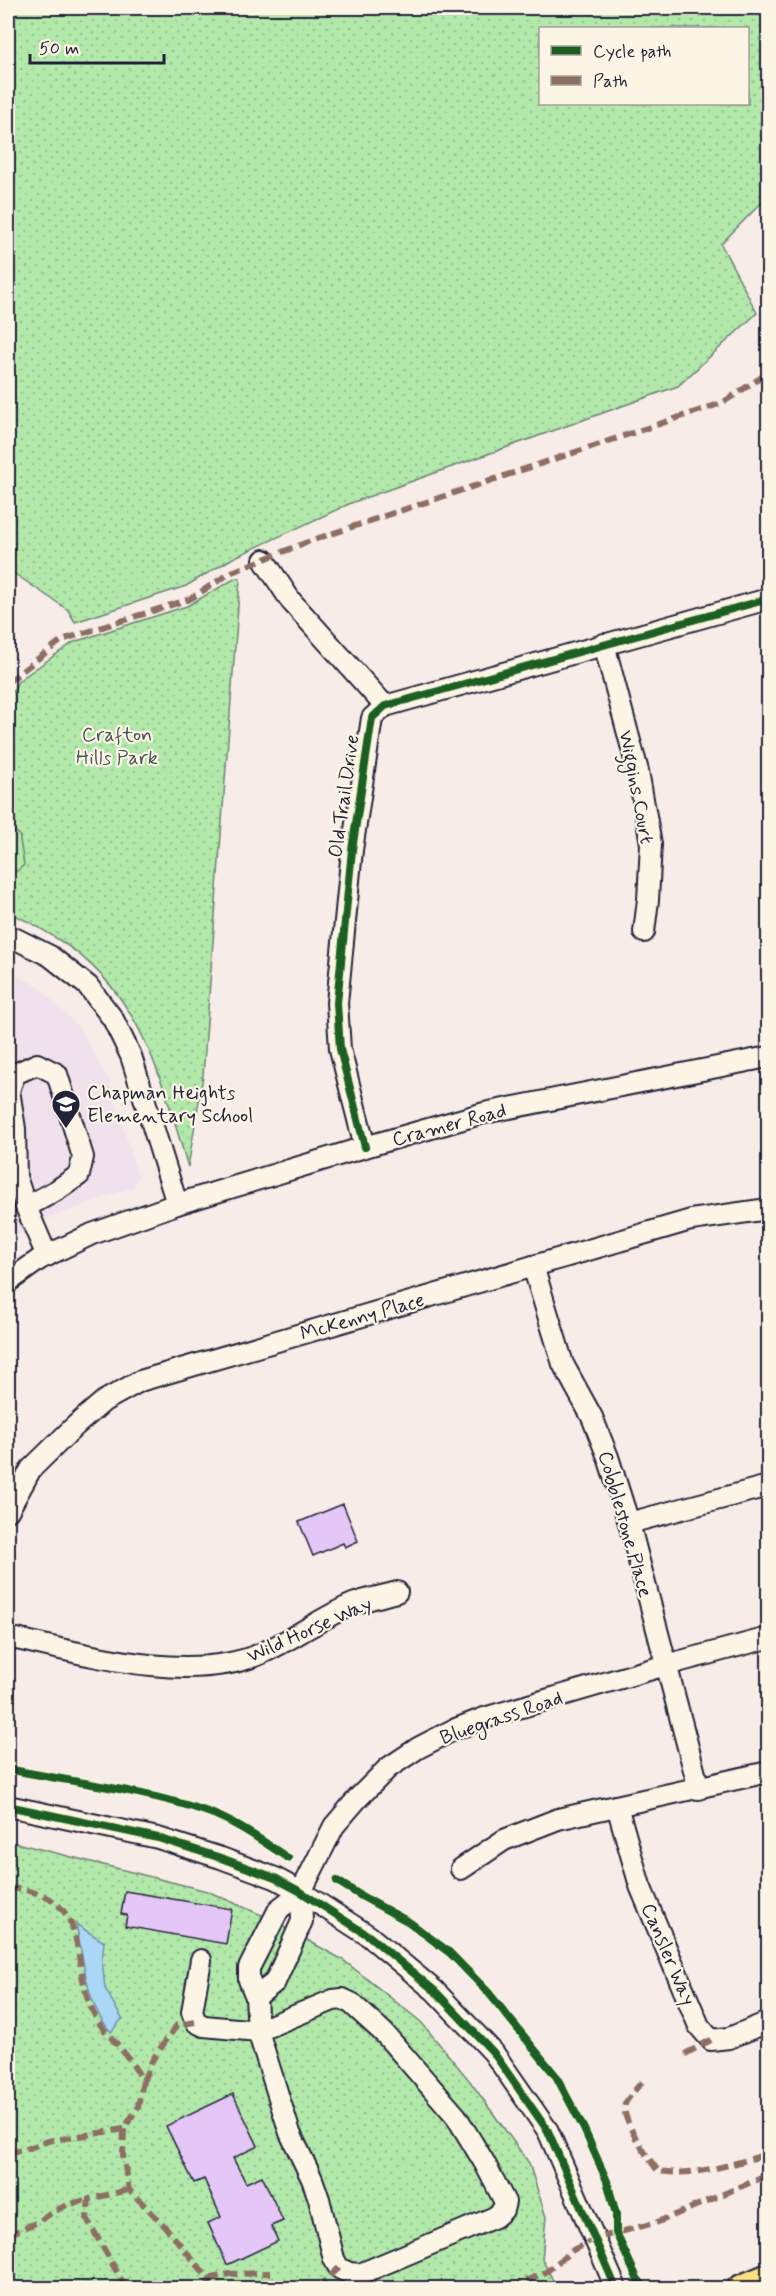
<svg xmlns="http://www.w3.org/2000/svg" width="776" height="2296" font-family="Mynerve,sans-serif">
<defs>
<pattern id="grass-dots" width="8" height="8" patternUnits="userSpaceOnUse" patternTransform="scale(1.5)"><rect width="8" height="8" fill="#b2e8aa"/><path d="M2 2h.1M6 6h.1" fill="none" stroke="#99c793" stroke-width="1.8" stroke-linecap="round"/></pattern>
</defs>
<rect width="100%" height="100%" fill="#f7ece8"/>
<filter id="ink" filterUnits="userSpaceOnUse"><feTurbulence type="fractalNoise" baseFrequency=".0167" numOctaves="2"/><feDisplacementMap in="SourceGraphic" scale="12" xChannelSelector="R" yChannelSelector="G"/><feConvolveMatrix kernelMatrix="1 2 1 2 8 2 1 2 1" color-interpolation-filters="sRGB"/></filter>
<g filter="url(#ink)">
<polygon fill="#f1e1ec" points="8,971 39,987 81,1030 109,1081 138,1176 133,1187 49,1218 8,1240"/>
<g fill="url(#grass-dots)" stroke="#6a8572" stroke-width="1.5" fill-rule="evenodd">
<path d="M8,8H768V196L721,244L757,313L678,386L351,503L233,558L186,586L75,622L68,610L12,572L8,573ZM540,28H748V104H540Z"/>
<path d="M236,578L240,579L203,1076L188,1167C161,1078 141,990 56,938C41,929 25,918 8,913V703L18,681L74,642L187,606Z"/>
<polygon points="8,1841 207,1891 266,1917 343,1960 421,2022 469,2080 529,2163 546,2217 542,2259 555,2284 565,2288 8,2288"/>
</g>
<polygon fill="#b2e8aa" stroke="#6a8572" stroke-width="1.5" points="8,829 19,834 24,865 17,871 8,873"/>
<path fill="#abd7f7" stroke="#748fac" stroke-width="1.5" d="M76,1924L104,1942L102,1960L105,1988L122,2019L111,2032C84,2001 85,1962 76,1924Z"/>
<g fill="#e4c7f6" stroke="#22223b" stroke-width="1.5">
<polygon points="343,1504 358,1541 345,1547 343,1543 313,1556 299,1522"/>
<polygon points="125,1891 232,1909 226,1944 125,1926 127,1915 121,1914"/>
<polygon points="233,2094 258,2146 233,2158 246,2183 262,2176 283,2221 271,2226 278,2241 227,2265 208,2223 221,2217 204,2179 194,2183 166,2126"/>
</g>
<g fill="none" stroke-linecap="round" stroke-linejoin="round">
<g stroke="#22223b" stroke-width="24">
<g id="minor">
<polyline points="264,560 291,601 385,706"/>
<polyline points="604,644 638,771 651,844 648,900 644,932"/>
<polyline points="8,935 50,956 88,986 113,1019 131,1056 177,1204"/>
<polyline points="365,1147 340,1049 337,1003 352,850 372,718 385,706 768,599"/>
<polyline points="26,1207 57,1190 79,1175 83,1157 57,1074 37,1064 15,1074 9,1090 15,1129 16,1177 26,1207 47,1256"/>
<polyline points="533,1266 563,1364 592,1417 608,1457 629,1523 699,1789"/>
<polyline points="8,1282 40,1259 92,1234 177,1204 365,1147 484,1113 768,1057"/>
<polyline points="8,1511 31,1469 75,1426 104,1401 140,1381 691,1220 768,1209"/>
<polyline points="629,1523 768,1486"/>
<path d="M8,1637C81,1653 188,1685 260,1654C292,1640 321,1618 353,1604C367,1599 383,1596 397,1592"/>
<polyline points="8,1806 158,1838 221,1858 275,1878 301,1892 369,1936 435,1991 493,2052 548,2131 616,2288"/>
<polyline points="617,1806 640,1886 699,2026 711,2040 729,2038 768,2022"/>
<polyline points="461,1869 504,1840 558,1819 768,1772"/>
<polyline points="201,1960 192,2012 196,2022 204,2026 258,2031 333,2000 342,1999 351,2003 384,2033 456,2116 484,2162 505,2202 503,2210 495,2217 360,2274 349,2273 339,2268 334,2259 319,2199 312,2179 290,2133 258,2031 256,1997 249,1980 249,1968 279,1909 301,1892 334,1826 358,1798 388,1768 418,1748 453,1730 484,1718 666,1665 768,1638"/>
<polyline points="256,1997 275,1982 302,1921 301,1892"/>
</g>
</g>
<g stroke="#22223b" stroke-width="28">
<polyline id="major" points="739,2288 768,2276"/>
</g>
<use href="#minor" stroke="#fcf5e5" stroke-width="20"/>
<use href="#major" stroke="#fedf80" stroke-width="24"/>
<g stroke="#8d6e63" stroke-width="6" stroke-dasharray="12 6" stroke-linecap="butt">
<polyline points="8,682 62,640 190,599 232,572 310,541 722,403 768,373"/>
<path d="M8,1888C97,1894 67,1960 94,2014C101,2029 115,2040 125,2054C132,2062 137,2072 143,2081L138,2107L124,2129L123,2155L129,2190L162,2223L200,2268L208,2279L211,2288"/>
<polyline points="685,2054 711,2040"/>
<polyline points="143,2081 153,2059 177,2025 196,2022"/>
<path d="M642,2082C637,2088 628,2097 625,2104C620,2119 649,2159 658,2171C696,2177 732,2164 768,2154"/>
<polyline points="8,2152 24,2150 48,2141 124,2129"/>
<polyline points="8,2235 38,2222 53,2212 67,2205 89,2199"/>
<polyline points="208,2279 229,2274 270,2273"/>
<polyline points="126,2288 87,2219 89,2199 129,2190"/>
<polyline points="317,2288 339,2268"/>
<polyline points="510,2288 546,2272 573,2250 594,2239 658,2222 768,2175"/>
</g>
<g stroke="#fcf5e5" stroke-width="11">
<g id="cycleway">
<polyline points="365,1147 340,1049 337,1003 352,850 372,718 385,706 768,599"/>
<path d="M8,1769C71,1782 144,1790 205,1811C235,1821 262,1841 288,1858"/>
<polyline points="8,1806 158,1838 221,1858 275,1878 301,1892 369,1936 435,1991 493,2052 548,2131 616,2288"/>
<polyline points="337,1881 363,1897 409,1922 450,1953 488,1992 556,2076 584,2129 607,2181 616,2214 616,2233 637,2278 645,2288"/>
</g>
</g>
<use href="#cycleway" stroke="#1b5e20" stroke-width="8"/>
</g>
</g>
<defs>
<g id="school-pin" transform="scale(1.5)"><path d="M0 17L-7.5 6A9.5 9.5 0 1 1 7.5 6Z" fill="#22223b" stroke="#fcf5e5"/><path d="M0-5L7-2L0 1L-7-2ZM-4 1L0 2.5L4 1V4Q0 6-4 4Z" fill="#fff"/></g>
</defs>
<g fill-rule="evenodd">
<use href="#school-pin" x="66" y="1104"/>
</g>
<g text-anchor="middle" stroke-width="4.5" stroke-linejoin="round" paint-order="stroke">
<g font-size="20" fill="#465457" stroke="#fcf5e5">
<text x="117" y="741">Crafton<tspan x="117" dy="23">Hills Park</tspan></text>
</g>
<g font-size="20" fill="#22223b" stroke="#fcf5e5">
<text transform="translate(637 787) rotate(79)" y="7">Wiggins Court</text>
<text transform="translate(343 796) rotate(-82)" y="7">Old Trail Drive</text>
<text transform="translate(449 1124) rotate(-15)" y="7">Cramer Road</text>
<text transform="translate(362 1316) rotate(-16)" y="7">McKenny Place</text>
<text transform="translate(626 1524) rotate(74)" y="7">Cobblestone Place</text>
<text transform="translate(309 1629) rotate(-24)" y="7">Wild Horse Way</text>
<text transform="translate(501 1717) rotate(-19)" y="7">Bluegrass Road</text>
<text transform="translate(669 1954) rotate(67)" y="7">Cansler Way</text>
</g>
<g font-size="20" fill="#22223b" stroke="#fcf5e5" text-anchor="start">
<text x="87" y="1099">Chapman Heights<tspan x="87" dy="23">Elementary School</tspan></text>
</g>
</g>
<rect width="776" height="2296" fill="none" stroke="#fcf5e5" stroke-width="30"/>
<rect x="15" y="15" width="746" height="2266" fill="none" stroke="#22223b" stroke-width="2" filter="url(#ink)"/>
<rect x="539" y="27" width="210" height="78" fill="#fcf5e5" stroke="#a5a1a1" stroke-width="1.5"/>
<rect x="551" y="46" width="30" height="9" fill="#1b5e20" stroke="#a5a1a1" stroke-width="1.5"/>
<text x="593" y="57" font-size="18" fill="#22223b">Cycle path</text>
<rect x="551" y="76" width="30" height="9" fill="#8d6e63" stroke="#a5a1a1" stroke-width="1.5"/>
<text x="593" y="87" font-size="18" fill="#22223b">Path</text>
<path d="M30 54v9h134v-9" fill="none" stroke="#22223b" stroke-width="3"/>
<text x="39" y="54" font-size="18" fill="#22223b" stroke="#fcf5e5" stroke-width="4.5" paint-order="stroke">50 m</text>
</svg>
